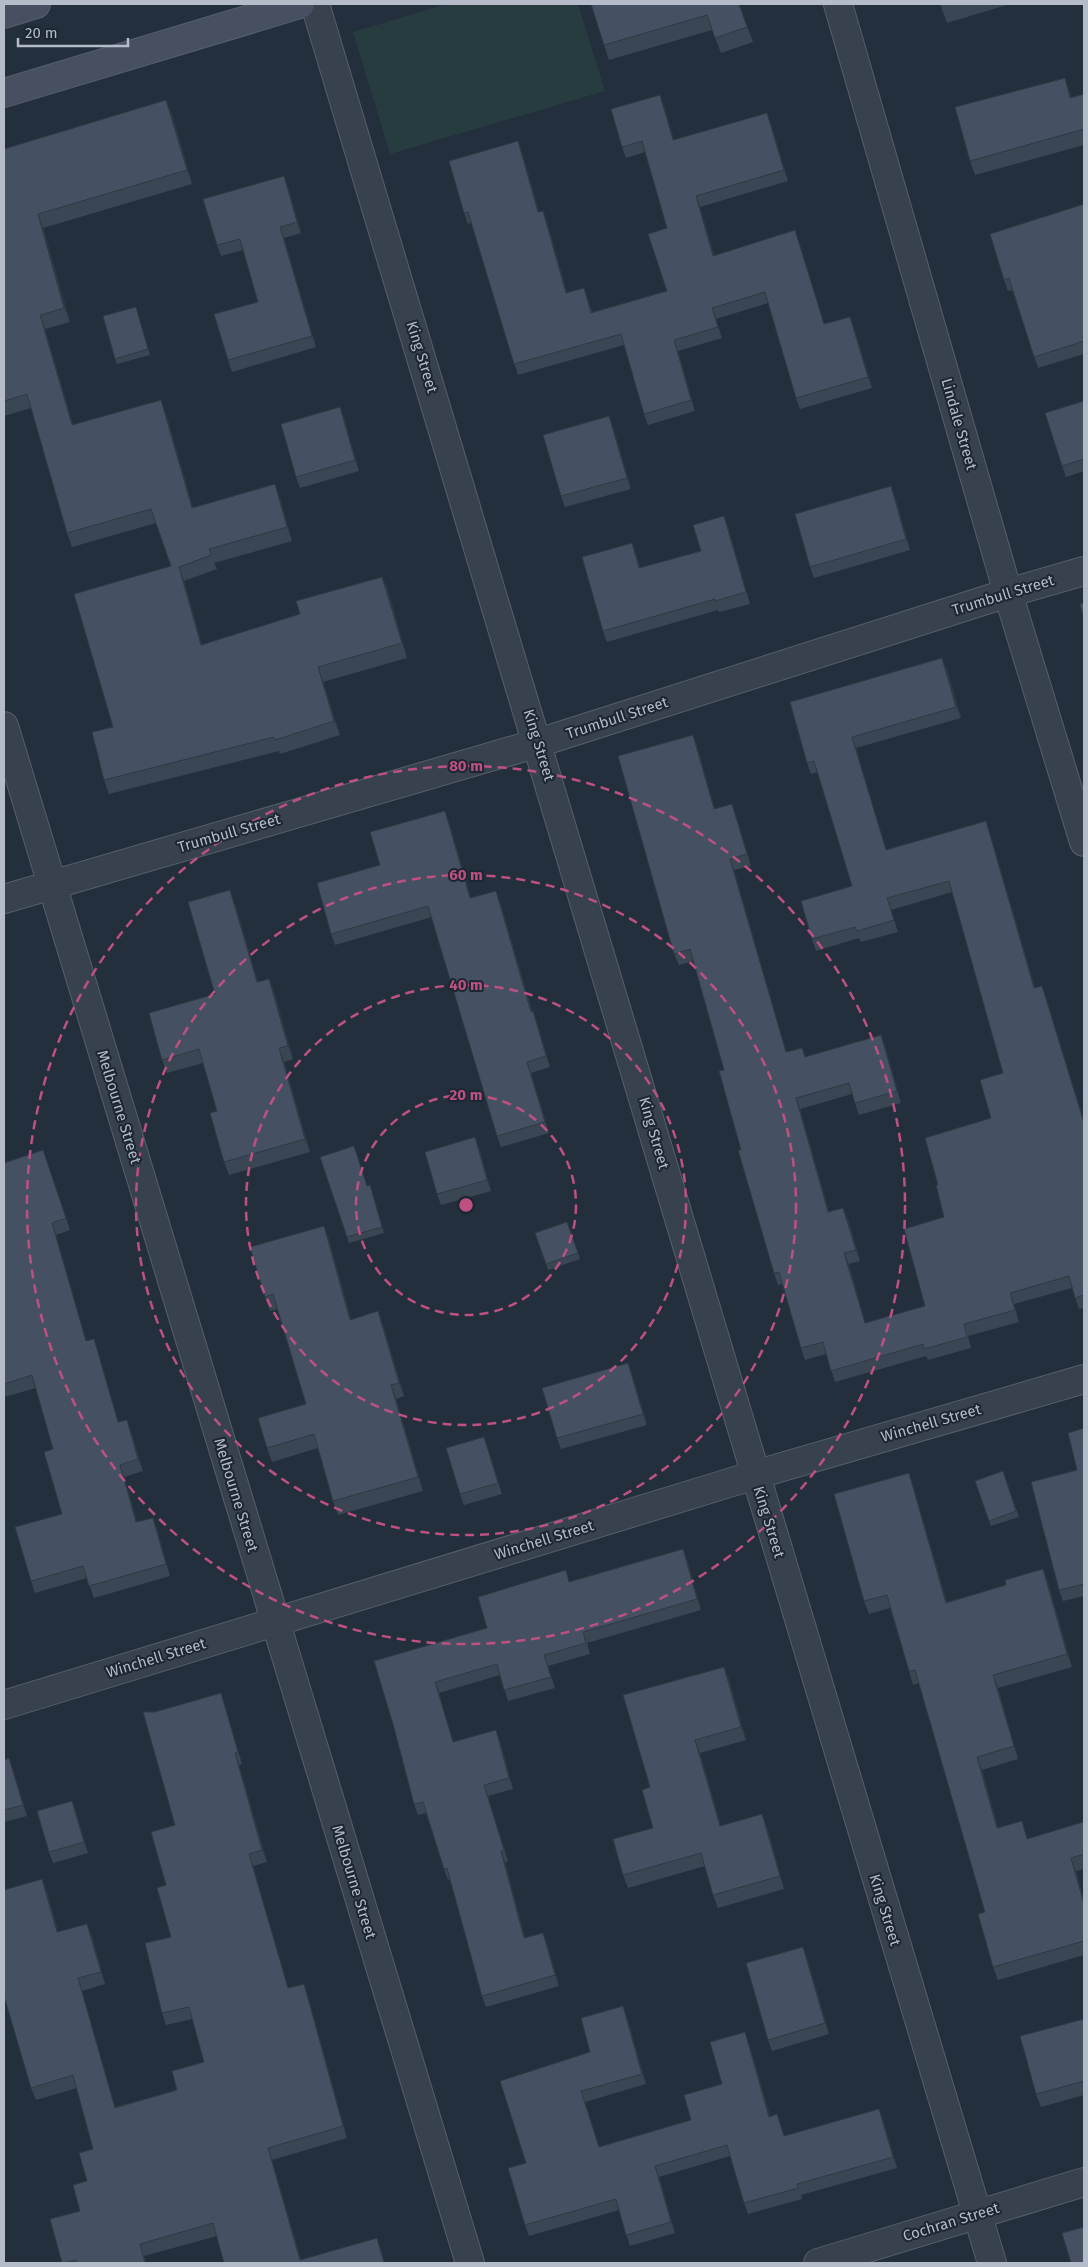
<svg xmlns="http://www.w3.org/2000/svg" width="1088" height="2267" font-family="'Fira Sans',sans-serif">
<rect width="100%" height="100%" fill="#242f3e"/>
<polygon fill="#263c3f" points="447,4 578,4 605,91 390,154 353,32"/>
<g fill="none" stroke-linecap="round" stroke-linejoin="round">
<g stroke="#565f6c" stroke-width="30">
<g id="minor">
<path d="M315,4C545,756 764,1511 992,2263"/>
<polyline points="838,4 1008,593 1084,842"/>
<polyline points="4,726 470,2263"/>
<polyline points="4,899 538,743 1008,593 1084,571"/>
<polyline points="4,1705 755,1475 1084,1379"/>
<polyline points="818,2263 1084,2182"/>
</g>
</g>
<g stroke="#565f6c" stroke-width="30">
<g id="secondary">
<polyline points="4,14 36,4"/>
<polyline points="4,93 300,4"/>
</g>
</g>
<use href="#minor" stroke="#38414e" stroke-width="28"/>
<use href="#secondary" stroke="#465061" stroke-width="28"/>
</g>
<g fill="#3b4654">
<polygon points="591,4 744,4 739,5 753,42 721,53 712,30 609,60 604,45"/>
<polygon points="940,4 1010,4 947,23"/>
<polygon points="1065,78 1071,98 1084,94 1084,145 975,175 970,161"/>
<polygon points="664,106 674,140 771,124 788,181 700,207 714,255 799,242 824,324 850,317 854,328 872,388 800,409 796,398 768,303 716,319 722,338 678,351 695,411 648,425 644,414 624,345 518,375 471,223 468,224 464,213 522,152 539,212 543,211 547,222 567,293 584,288 592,312 667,291 667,228 645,152 626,158 622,147"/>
<polygon points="172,114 192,184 43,228 70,322 45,329 73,425 166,414 193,508 280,498 292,541 214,563 217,569 184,581 202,645 300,614 382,577 388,591 407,658 323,682 340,735 280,754 279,751 109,794 104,780 113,727 171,566 156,523 72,547 67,533 31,408 4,416 4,149"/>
<polygon points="284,176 288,187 301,233 284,238 316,347 232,372 228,360 258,302 243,250 221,256 217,245"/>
<polygon points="1084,204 1084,354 1038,368 1012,290 1008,291 1004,280"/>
<polygon points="136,307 150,355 117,364 115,359"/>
<polygon points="1084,401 1084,471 1066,477 1062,466"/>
<polygon points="340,407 344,418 359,471 300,488 296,477"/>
<polygon points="609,416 613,427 631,489 565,507 561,496"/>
<polygon points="891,486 895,497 910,550 814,578 810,567"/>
<polygon points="724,516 728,527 750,604 719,612 718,610 607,642 603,631 636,554 640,568 701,551"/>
<polygon points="947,669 961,718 856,748 886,850 990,833 1035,988 1046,997 1084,1121 1084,1308 1079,1309 1072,1288 1014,1304 1019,1322 968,1336 971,1348 928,1360 926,1356 835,1382 826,1354 805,1360 801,1348 782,1284 778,1285 774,1273 741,1150 724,1070 693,961 679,965 674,954 693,735 697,746 715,809 736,815 751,866 734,870 786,1052 802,1048 805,1057 881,1035 885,1046 901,1103 859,1115 852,1094 800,1109 829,1212 848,1219 860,1261 849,1264 865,1323 925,1306 944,1217 938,1185 991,1118 1003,1073 952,892 891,910 898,932 861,942 859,938 816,951 812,939 852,886 818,772 811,774 807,763"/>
<polygon points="445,811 449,822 471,898 496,891 500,902 532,1011 533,1011 537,1022 550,1067 531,1073 549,1133 501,1147 497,1136 432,917 335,945 331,934 380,865"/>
<polygon points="235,904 258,982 269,979 274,992 293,1059 284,1062 310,1152 229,1175 224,1162 217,1111 203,1063 167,1073 162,1060 215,994"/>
<polygon points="479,1148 491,1191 441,1205 437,1194"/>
<polygon points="43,1150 70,1230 56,1235 86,1341 94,1339 98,1351 118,1422 127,1420 131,1432 143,1471 124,1477 137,1522 157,1530 170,1576 94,1598 87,1578 35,1593 31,1581 62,1514 53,1449 36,1388 4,1397 4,1163"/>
<polygon points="320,1157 367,1186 370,1185 384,1233 349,1243"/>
<polygon points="567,1222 580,1259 548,1270 546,1264"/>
<polygon points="324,1226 329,1240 351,1319 383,1325 404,1396 396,1399 423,1491 338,1515 333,1501 318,1448 272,1462 267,1448 306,1404 277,1309 270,1311 265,1297"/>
<polygon points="628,1363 632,1374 647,1425 561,1449 557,1438"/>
<polygon points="1084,1428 1084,1596 1063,1601 1059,1590 1077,1470"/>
<polygon points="484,1437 488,1448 502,1494 464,1505 460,1494"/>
<polygon points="1003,1471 1019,1517 991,1526 975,1481"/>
<polygon points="909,1473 913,1486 947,1602 1006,1585 1043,1569 1048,1583 1072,1667 998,1688 1018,1759 982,1770 998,1828 1028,1839 1084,1824 1084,1869 1076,1871 1084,1901 1084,1955 998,1980 993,1967 985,1912 919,1683 913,1685 909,1671 890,1608 869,1614 864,1601"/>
<polygon points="683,1549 687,1560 701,1610 587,1643 590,1654 548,1666 555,1688 508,1701 500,1675 439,1693 453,1742 500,1741 513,1789 488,1796 508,1861 505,1862 525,1938 547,1944 559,1986 486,2007 482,1996 450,1879 448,1880 444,1869 426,1813 418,1815 414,1804 393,1724 487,1628"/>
<polygon points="729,1679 746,1740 700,1753 721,1826 762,1814 767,1827 784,1889 718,1908 713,1895 705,1866 628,1888 623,1875 653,1828 650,1787"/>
<polygon points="221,1693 225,1706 242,1764 239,1765 267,1862 253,1866 288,1988 308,1996 347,2138 272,2160 301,2260 381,2250 385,2263 224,2263 217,2236 144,2256 146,2263 62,2263 80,2211 87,2181 93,2149 77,2088 36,2100 31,2088 47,1892 58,1932 87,1924 92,1936 105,1984 82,1991 115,2107 177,2090 204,2062 192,2019 166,2025 162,2013 171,1937 166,1885 175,1825 155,1712"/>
<polygon points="4,1760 13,1769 27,1816 4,1822"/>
<polygon points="72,1801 76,1812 88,1853 53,1863 49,1852"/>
<polygon points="803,1947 807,1958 829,2034 772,2051 768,2040"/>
<polygon points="627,2017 646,2084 585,2102 599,2147 691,2120 722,2084 749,2043 770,2116 781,2125 784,2136 883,2120 897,2168 801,2195 802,2199 748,2214 744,2203 730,2156 659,2177 675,2233 630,2246 619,2210 529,2236 525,2225 526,2163 590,2052"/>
<polygon points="1084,2019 1084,2095 1041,2107 1036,2094"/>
</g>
<g fill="#303945">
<polygon points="1065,78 1070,92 1076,113 1070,98"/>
<polygon points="660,95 664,106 677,151 673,140"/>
<polygon points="166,100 172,114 192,184 187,170"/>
<polygon points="767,113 771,124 788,181 784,170"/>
<polygon points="518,141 522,152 542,223 538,212"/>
<polygon points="284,176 288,187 301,233 297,222"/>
<polygon points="696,196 700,207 717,267 713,256"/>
<polygon points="543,211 547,222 570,304 566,293"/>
<polygon points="38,214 43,228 70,322 64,308"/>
<polygon points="280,227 284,238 316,347 312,336"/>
<polygon points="795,230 799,242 828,335 824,324"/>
<polygon points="712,308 716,319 722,338 718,327"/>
<polygon points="40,315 45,329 77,440 72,425"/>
<polygon points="850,317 854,328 872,388 868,377"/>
<polygon points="674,340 678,351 695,411 691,400"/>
<polygon points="161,400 166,414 197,522 192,508"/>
<polygon points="340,407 344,418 359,471 355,460"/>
<polygon points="609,416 613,427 631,489 627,478"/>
<polygon points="275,484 280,498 292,541 287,527"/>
<polygon points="891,486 895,497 910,550 906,539"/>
<polygon points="724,516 728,527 750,604 746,592"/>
<polygon points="179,567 184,581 206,659 201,645"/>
<polygon points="382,577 388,591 407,658 402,643"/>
<polygon points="942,658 947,669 961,718 956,707"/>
<polygon points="318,667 323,682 340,735 334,721"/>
<polygon points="693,735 697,746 718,820 714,809"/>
<polygon points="852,737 856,748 890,862 886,850"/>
<polygon points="732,804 736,815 751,866 747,854"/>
<polygon points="445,811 449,822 474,909 470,898"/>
<polygon points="986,821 990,833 1038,1000 1034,988"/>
<polygon points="730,859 734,870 790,1064 786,1052"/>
<polygon points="230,890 235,904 262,996 257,982"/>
<polygon points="496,891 500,902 535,1023 531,1012"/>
<polygon points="269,979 274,992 293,1059 288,1046"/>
<polygon points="1042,986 1084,1121 1084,1123"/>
<polygon points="533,1011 537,1022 550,1067 546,1056"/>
<polygon points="881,1035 885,1046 901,1103 897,1091"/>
<polygon points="279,1048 284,1062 310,1152 305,1139"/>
<polygon points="527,1062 531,1073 549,1133 545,1122"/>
<polygon points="796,1098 800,1109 832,1223 828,1212"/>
<polygon points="475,1137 479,1148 491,1191 487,1180"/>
<polygon points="843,1208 848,1219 860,1261 856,1250"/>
<polygon points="52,1223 56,1235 90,1353 86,1341"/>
<polygon points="324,1226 329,1240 355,1333 350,1320"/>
<polygon points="844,1253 849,1264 869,1334 865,1323"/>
<polygon points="1010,1293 1014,1304 1019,1322 1015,1310"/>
<polygon points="378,1311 383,1325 404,1396 399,1383"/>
<polygon points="94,1339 98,1351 122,1434 118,1422"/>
<polygon points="628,1363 632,1374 647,1425 643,1414"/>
<polygon points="391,1385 396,1399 423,1491 418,1477"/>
<polygon points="127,1420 131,1432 143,1471 138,1459"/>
<polygon points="484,1437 488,1448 502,1494 498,1483"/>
<polygon points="120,1465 124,1477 141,1534 136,1522"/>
<polygon points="909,1473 913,1486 951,1616 946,1603"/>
<polygon points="153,1518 157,1530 170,1576 166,1564"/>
<polygon points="683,1549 687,1560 701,1610 697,1599"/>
<polygon points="1043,1569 1048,1583 1072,1667 1067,1654"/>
<polygon points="544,1655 548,1666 555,1688 551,1677"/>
<polygon points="724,1667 729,1679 746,1740 741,1727"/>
<polygon points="993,1675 998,1688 1018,1759 1014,1746"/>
<polygon points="435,1682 439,1693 457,1753 453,1742"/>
<polygon points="221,1693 225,1706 242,1764 238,1752"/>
<polygon points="496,1730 500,1741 513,1789 509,1778"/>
<polygon points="695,1740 700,1753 725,1839 720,1826"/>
<polygon points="235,1753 239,1765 267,1862 262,1850"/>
<polygon points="977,1757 982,1770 1002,1841 997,1828"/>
<polygon points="9,1758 13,1769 27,1816 23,1805"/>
<polygon points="484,1785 488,1796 508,1861 504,1850"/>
<polygon points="72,1801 76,1812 88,1853 84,1842"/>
<polygon points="762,1814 767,1827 784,1889 780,1876"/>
<polygon points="501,1851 505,1862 528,1949 524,1938"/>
<polygon points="249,1854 253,1866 292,2001 288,1988"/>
<polygon points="1071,1858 1076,1871 1084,1901 1084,1904"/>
<polygon points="42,1879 47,1892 62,1945 57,1932"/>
<polygon points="87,1924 92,1936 105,1984 101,1972"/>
<polygon points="543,1933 547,1944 559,1986 555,1975"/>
<polygon points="803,1947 807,1958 829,2034 825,2023"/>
<polygon points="78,1978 82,1991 119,2120 115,2108"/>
<polygon points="304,1984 308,1996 347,2138 343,2126"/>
<polygon points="623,2006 627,2017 646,2084 642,2074"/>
<polygon points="745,2032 749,2043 773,2127 769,2117"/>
<polygon points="879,2109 883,2120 897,2168 893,2157"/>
<polygon points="268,2148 272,2160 302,2263 301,2263"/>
<polygon points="655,2166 659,2177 675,2233 671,2222"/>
<polygon points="377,2238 381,2250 385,2263 384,2263"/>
</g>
<g fill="#455162" stroke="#303945">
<polygon points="591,4 739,4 747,27 715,38 707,15 604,45"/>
<polygon points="1065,78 1070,98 1084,94 1084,129 970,161 955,107"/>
<polygon points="660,95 673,140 767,113 784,170 696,196 713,256 795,230 824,324 850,317 868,377 796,398 765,292 712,308 718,327 674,340 691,400 644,414 621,334 514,364 468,212 464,213 449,161 518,141 538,212 543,211 566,293 584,288 591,313 667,291 648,234 667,228 642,141 622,147 611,109"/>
<polygon points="166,100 187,170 38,214 64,308 40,315 72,425 161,400 192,508 275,484 287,527 209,549 211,555 179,567 201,645 300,614 296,601 382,577 402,643 318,667 334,721 275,740 274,737 104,780 92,732 113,727 74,594 171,566 151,509 67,533 27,394 4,401 4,149"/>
<polygon points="284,176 297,222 280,227 312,336 228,360 214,314 258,302 240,239 217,245 203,199"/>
<polygon points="1084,204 1084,341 1034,357 1009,278 1004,280 990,234"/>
<polygon points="136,307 148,349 115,359 103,316"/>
<polygon points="1084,401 1084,459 1062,466 1045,413"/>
<polygon points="340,407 355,460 296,477 281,424"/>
<polygon points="609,416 627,478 561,496 543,435"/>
<polygon points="891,486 906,539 810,567 795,514"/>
<polygon points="724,516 746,592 715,601 715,599 603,631 582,557 632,543 639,568 701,551 693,525"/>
<polygon points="1084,603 1084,619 1080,604"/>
<polygon points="942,658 956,707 852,737 886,850 986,821 1034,988 1042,986 1084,1123 1084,1295 1075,1298 1069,1276 1010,1293 1015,1310 964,1324 967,1337 924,1349 923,1344 831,1371 823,1342 801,1348 779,1272 774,1273 738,1150 741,1150 719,1071 724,1070 690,949 674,954 618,756 693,735 714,809 732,804 747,854 730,859 786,1052 802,1048 805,1057 881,1035 897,1091 855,1103 849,1083 796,1098 828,1212 843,1208 856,1250 844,1253 865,1323 925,1306 904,1229 944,1217 936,1185 938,1185 925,1138 991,1118 980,1080 1003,1073 949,881 887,898 894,920 857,931 855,927 812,939 801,901 852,886 814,761 807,763 790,702"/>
<polygon points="445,811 470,898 496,891 531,1012 533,1011 546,1056 527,1062 545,1122 497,1136 428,906 331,934 317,883 380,865 370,832"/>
<polygon points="230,890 257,982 269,979 288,1046 279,1048 305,1139 224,1162 210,1113 217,1111 199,1049 162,1060 149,1013 215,994 188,902"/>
<polygon points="475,1137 487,1180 437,1194 425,1152"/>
<polygon points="354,1146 367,1186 370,1185 382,1227 347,1237 320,1157"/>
<polygon points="43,1150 66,1218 52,1223 86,1341 94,1339 118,1422 127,1420 138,1459 120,1465 136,1522 153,1518 166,1564 89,1586 83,1566 31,1581 15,1527 62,1514 44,1452 53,1449 32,1375 4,1384 4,1163"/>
<polygon points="567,1222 578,1253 546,1264 535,1233"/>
<polygon points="324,1226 350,1320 378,1311 399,1383 391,1385 418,1477 333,1501 314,1434 267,1448 258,1418 306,1404 273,1294 265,1297 250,1247"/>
<polygon points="628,1363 643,1414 557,1438 542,1388"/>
<polygon points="1084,1428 1084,1584 1059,1590 1031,1482 1077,1470 1068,1433"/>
<polygon points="484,1437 498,1483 460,1494 446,1448"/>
<polygon points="1003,1471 1016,1511 989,1521 975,1481"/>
<polygon points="909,1473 946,1603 1006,1585 1005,1580 1043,1569 1067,1654 993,1675 1014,1746 977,1757 997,1828 1022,1821 1027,1839 1083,1822 1084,1824 1084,1854 1071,1858 1084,1904 1084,1941 993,1967 978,1914 985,1912 915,1670 909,1671 887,1595 864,1601 834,1494"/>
<polygon points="683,1549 697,1599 583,1632 586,1643 544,1655 551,1677 504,1690 497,1664 435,1682 453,1742 496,1730 509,1778 484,1785 504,1850 501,1851 524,1938 543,1933 555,1975 482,1996 447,1868 444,1869 423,1802 414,1804 393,1724 374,1661 487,1628 478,1597 566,1570 569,1582"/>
<polygon points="724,1667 741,1727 695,1740 720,1826 762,1814 780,1876 713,1895 701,1853 623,1875 613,1839 653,1828 642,1790 650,1787 623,1695"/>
<polygon points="221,1693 238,1752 235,1753 262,1850 249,1854 288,1988 304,1984 343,2126 268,2148 300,2260 377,2238 384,2263 224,2263 213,2223 140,2244 145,2263 77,2263 76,2260 62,2263 50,2219 80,2211 73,2185 87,2181 79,2153 93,2149 73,2075 31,2088 4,1996 4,1890 42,1879 57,1932 87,1924 101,1972 78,1978 115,2108 177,2090 172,2071 204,2062 189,2007 162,2013 145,1943 171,1937 157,1888 166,1885 151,1832 175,1825 143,1712 155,1712"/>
<polygon points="9,1758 23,1805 4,1810 4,1760"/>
<polygon points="72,1801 84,1842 49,1852 37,1811"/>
<polygon points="803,1947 825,2023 768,2040 746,1963"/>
<polygon points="623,2006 642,2074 581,2091 599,2147 691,2120 684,2095 722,2084 710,2042 745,2032 769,2117 777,2114 784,2136 879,2109 893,2157 797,2184 798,2188 744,2203 727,2145 655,2166 671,2222 626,2235 616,2199 525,2225 508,2168 526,2163 500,2081 590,2052 581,2018"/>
<polygon points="1084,2019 1084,2081 1036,2094 1020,2036"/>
<polygon points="1084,2227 1084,2263 1071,2263 1062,2233"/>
</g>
<g fill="none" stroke="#bd5182" stroke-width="2.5" stroke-dasharray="9 6">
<circle cx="466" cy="1205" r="110"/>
<circle cx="466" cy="1205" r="220"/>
<circle cx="466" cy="1205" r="330"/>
<circle cx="466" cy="1205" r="439"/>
</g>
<g text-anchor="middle" stroke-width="4" stroke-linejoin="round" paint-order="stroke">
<g font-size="15" fill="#b4bcc9" stroke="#1d2633">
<text transform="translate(422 357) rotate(73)" y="5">King Street</text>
<text transform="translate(959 424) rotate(74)" y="5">Lindale Street</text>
<text transform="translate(1003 595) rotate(-17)" y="5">Trumbull Street</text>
<text transform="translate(617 718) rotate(-18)" y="5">Trumbull Street</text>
<text transform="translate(539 745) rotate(73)" y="5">King Street</text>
<text transform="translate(229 833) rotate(-16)" y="5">Trumbull Street</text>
<text transform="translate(119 1107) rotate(73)" y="5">Melbourne Street</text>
<text transform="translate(654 1133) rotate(74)" y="5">King Street</text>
<text transform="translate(931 1423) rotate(-16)" y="5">Winchell Street</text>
<text transform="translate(236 1495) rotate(73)" y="5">Melbourne Street</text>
<text transform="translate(769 1522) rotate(73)" y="5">King Street</text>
<text transform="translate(544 1540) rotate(-17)" y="5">Winchell Street</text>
<text transform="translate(156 1658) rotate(-17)" y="5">Winchell Street</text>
<text transform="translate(354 1882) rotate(73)" y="5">Melbourne Street</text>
<text transform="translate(885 1910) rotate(73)" y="5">King Street</text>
<text transform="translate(951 2222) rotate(-17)" y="5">Cochran Street</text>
</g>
</g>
<circle cx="466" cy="1205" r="8" fill="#bd5182" stroke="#1d2633" stroke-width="2.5"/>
<g font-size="15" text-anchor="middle" font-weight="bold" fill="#bd5182" stroke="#1d2633" stroke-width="4" stroke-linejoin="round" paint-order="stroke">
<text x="466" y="771">80 m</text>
<text x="466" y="880">60 m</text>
<text x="466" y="990">40 m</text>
<text x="466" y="1100">20 m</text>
</g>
<rect width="1088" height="2267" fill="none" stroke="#b4bcc9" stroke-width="10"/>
<path d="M18 38v8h110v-8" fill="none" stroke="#b4bcc9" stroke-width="2.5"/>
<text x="25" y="38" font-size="15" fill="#b4bcc9" stroke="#1d2633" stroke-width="4" paint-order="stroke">20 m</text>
</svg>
